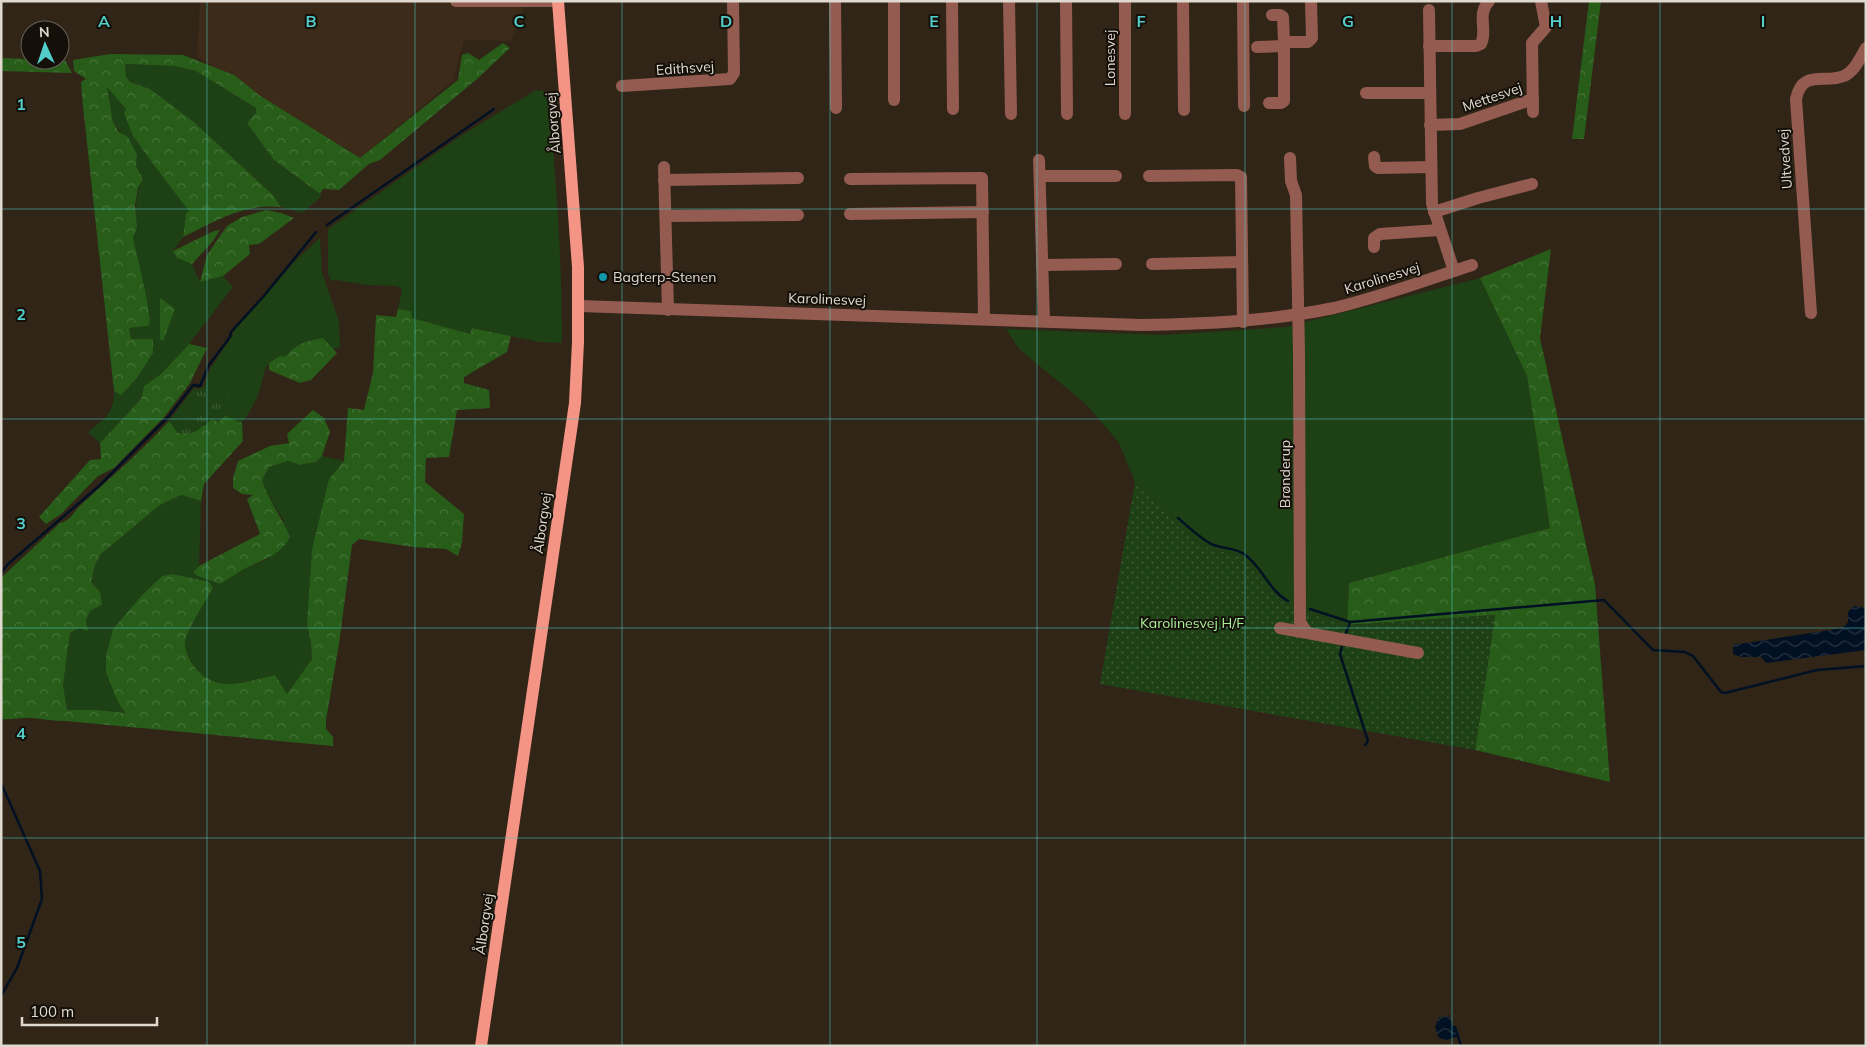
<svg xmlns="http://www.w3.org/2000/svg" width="1867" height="1047" font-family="Mulish,sans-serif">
<defs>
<pattern id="forest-crowns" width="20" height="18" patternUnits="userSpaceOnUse" patternTransform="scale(1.25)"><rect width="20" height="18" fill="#275c19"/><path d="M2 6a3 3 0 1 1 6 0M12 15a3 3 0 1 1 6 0" fill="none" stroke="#467339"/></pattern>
<pattern id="park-tufts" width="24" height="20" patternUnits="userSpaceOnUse" patternTransform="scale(1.25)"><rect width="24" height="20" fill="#1e4015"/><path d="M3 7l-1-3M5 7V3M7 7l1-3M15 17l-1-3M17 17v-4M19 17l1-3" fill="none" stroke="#3e5b36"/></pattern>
<pattern id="garden-dots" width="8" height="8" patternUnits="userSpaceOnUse" patternTransform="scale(1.25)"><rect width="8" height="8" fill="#1e4015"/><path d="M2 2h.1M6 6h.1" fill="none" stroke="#3e5b36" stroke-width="1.8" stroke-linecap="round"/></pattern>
<pattern id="water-waves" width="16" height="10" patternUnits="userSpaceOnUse" patternTransform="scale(1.25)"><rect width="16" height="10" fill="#011123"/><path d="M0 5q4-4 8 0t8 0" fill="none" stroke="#263342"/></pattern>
</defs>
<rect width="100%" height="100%" fill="#302517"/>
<polygon fill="#3b2b18" points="200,1 526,1 511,41 464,40 453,81 360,158 197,57"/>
<g fill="#1e4015">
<polygon points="125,64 174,66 196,71 256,108 256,113 274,160 322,196 302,213 281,207 273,195 194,122 150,89 130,82 126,77"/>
<path d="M106,85L126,109L133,136L156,168L190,211L186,214L183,237L173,251L177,258L192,264L200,282L223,276L233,287L189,344L161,374L144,386L141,399L100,443L88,432C104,419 114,414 114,391L121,394L137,378L153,352V339L131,340L129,328L148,326L133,238C140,217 131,200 143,179L136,166L137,155L113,122Z"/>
<path d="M536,90L548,92C556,176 562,259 562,343L539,342L473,328L470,334L411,318V311L398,309L402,290L398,286L367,285L336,280L331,281L328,274V229L462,135Z"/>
<path d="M320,238L322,273L339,321L340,347L333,349L323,338C309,340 295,344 286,356C259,360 266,377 258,395C254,405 248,414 242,423L225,416L230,408L209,387L195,390L189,412L175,423V429L169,421L194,388L199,389L205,385L210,369L233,335V332L298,258Z"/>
<polygon points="1480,278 1527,376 1550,528 1349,583 1347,625 1285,604 1265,586 1254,569 1237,555 1210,549 1193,539 1135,482 1119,443 1087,405 1019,349 1006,329 1163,335 1286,327"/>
<path d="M322,456L344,461L329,479L307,625L311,642L312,659L287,694L275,675C245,682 214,695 193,665C189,658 185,651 185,643C185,633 207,599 213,588L173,574L162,576L143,594L118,702L125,714L97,710H67L63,685L70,633L79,628L86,621L90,611L102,605L100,592L91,582L95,565L101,554L160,505L181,495L201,501L199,566L193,572L220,584L244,569L268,559L284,521L265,490L262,480L268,467L288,461L300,465L316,462Z"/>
</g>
<g fill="url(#forest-crowns)">
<polygon points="1589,1 1601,1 1584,139 1572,139"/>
<path d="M503,43L510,48L477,79L380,160L369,164L339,190L323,189L320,194L274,160L247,123L256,113V108L196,71L174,66L125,64L126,77L130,82L150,89L194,122L273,195L281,207C243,203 215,222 183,237L186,213L189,211L156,168L133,136L124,113L126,109L107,87L113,122L119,132L128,137L137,155L136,166L143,179L138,188L135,205L137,227L133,238L146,295L150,321L148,326L129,328L131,339H153V353L137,378L121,395L114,391L82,97L81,82L86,79L74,71L73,60L110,54L183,55L234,75L259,95L360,158L458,80L462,55L468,53L479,60Z"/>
<polygon points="1,58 30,59 30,60 65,60 72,73 1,71"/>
<polygon points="266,210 281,213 294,218 259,244 249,245 250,254 223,276 200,282 207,255 227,226 242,217"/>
<polygon points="220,230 213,241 192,264 177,258 173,251 214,231"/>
<polygon points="1551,249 1540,338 1595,585 1610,782 1475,750 1495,615 1347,625 1349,583 1550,528 1527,376 1480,278"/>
<polygon points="160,298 175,309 163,341 160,339"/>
<path d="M398,309L411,311L412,318L470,334L472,328L511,336L507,352L464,377V383L489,390L490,408L457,410L449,457L426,458L425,482L464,514L462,543L458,556L446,549L413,547L359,539L352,545L339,644L326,720V729L333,737V746L65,721C54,721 44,719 33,718C23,717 12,720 1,719V578L60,523C73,519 72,513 82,504C111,477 142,451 169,421L178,433L205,425L212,419L218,421L225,416L242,423L243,441L204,484L201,501L181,495L160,505L101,554L95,565L91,582L100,592L102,605L90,611L86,621L88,631L79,628L70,633L63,685L67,710H97L125,713L118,702L106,672V656L113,629L143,594L162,576L173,574L209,582L213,588C207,599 185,633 185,643C185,651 189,659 193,665C214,695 245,682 275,675L287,694L312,659L311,642L307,625L312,550L329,479L344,461L348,408L364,410L373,373L376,315L396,317Z"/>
<path d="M323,338L337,353L311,380L300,383L269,370V363L278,357L286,356C295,344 309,340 323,338Z"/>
<polygon points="189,344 207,348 190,383 165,416 114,468 98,476 61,514 46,524 39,517 90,460 101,459 100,443 141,399 144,386 161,374"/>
<path d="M313,410L324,418L330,432L322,456L316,462L300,465L288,461L269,467L262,480C268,500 282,517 290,537C280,556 262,560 244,569C236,574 228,579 220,584L198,576L193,572L199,566L260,534L247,499L253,495L242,494L233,488V478L238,461L270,446L289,443L287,434Z"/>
</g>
<path fill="url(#park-tufts)" d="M209,387L227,394L231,399C230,408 227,417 218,422L212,419C197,428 200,435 178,433L175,429V423L189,412L195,390Z"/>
<polygon fill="url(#garden-dots)" points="1135,482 1193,539 1210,549 1237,555 1254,569 1265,586 1285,604 1347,625 1495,615 1475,750 1100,684"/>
<g fill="url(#water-waves)">
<polygon points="1854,606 1866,608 1866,650 1766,663 1761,657 1740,657 1733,654 1733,645 1843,628 1848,622 1848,612"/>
<polygon points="1449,1015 1453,1026 1456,1026 1459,1036 1446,1040 1439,1038 1435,1027 1439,1017 1445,1017"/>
</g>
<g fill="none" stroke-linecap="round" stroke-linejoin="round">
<g stroke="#011123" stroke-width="2.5">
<polyline points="327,225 494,109"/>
<path d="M1178,518C1188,527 1199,537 1211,544C1222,549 1234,547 1244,554C1262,566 1269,591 1288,601"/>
<polyline points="1,573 8,564 100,485 169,416 193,385 200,386 209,365 230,337 231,332 263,297 316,232"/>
<polyline points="1310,609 1350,622 1604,600 1653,650 1685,652 1693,656 1721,692 1725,693 1817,670 1866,666"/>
<polyline points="1346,633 1350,622"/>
<polyline points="1342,647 1340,654 1368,741 1365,745"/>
<polyline points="1,783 40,871 42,899 17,968 1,996"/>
<polyline points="1457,1033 1461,1046"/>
</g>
<g stroke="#945b51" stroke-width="12">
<polyline points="456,1 552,1"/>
<polyline points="835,1 836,108"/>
<polyline points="894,1 894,100"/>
<polyline points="952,1 953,109"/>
<polyline points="1009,1 1011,114"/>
<polyline points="1066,1 1067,114"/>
<polyline points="1125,1 1125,114"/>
<polyline points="1183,1 1184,110"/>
<polyline points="1243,1 1244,106"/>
<polyline points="1429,10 1432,204 1454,271"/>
<polyline points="1272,15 1280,15 1283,17 1284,42 1308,42 1312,38 1311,1"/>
<path d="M1429,46H1476L1481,44C1488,29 1476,15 1489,1"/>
<polyline points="1257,47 1284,46"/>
<polyline points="622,86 730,79 734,73 733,1"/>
<polyline points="1366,93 1430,93"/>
<polyline points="1269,103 1281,103 1284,101 1284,42"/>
<polyline points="1533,112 1532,43 1546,27 1541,1"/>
<polyline points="1430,125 1460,124 1533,99"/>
<polyline points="1374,157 1375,166 1378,168 1431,167"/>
<polyline points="1290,158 1291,181 1296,195 1299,352 1300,622 1306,631"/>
<polyline points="1039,160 1044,321"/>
<polyline points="664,167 668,310"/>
<polyline points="1040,176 1116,176"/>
<polyline points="1149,176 1237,175 1241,177 1243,322"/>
<polyline points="850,179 982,178 984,319"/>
<polyline points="664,180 798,178"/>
<polyline points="1434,212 1478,198 1532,184"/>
<polyline points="850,214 983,212"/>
<polyline points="666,216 798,215"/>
<polyline points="1374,247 1374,238 1380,234 1439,230"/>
<polyline points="1152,264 1242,262"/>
<polyline points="1042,265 1116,264"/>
<path d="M579,306L1141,325C1206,324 1270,321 1334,308C1381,297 1426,280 1472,265"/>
<path d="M1811,313L1796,99C1802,69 1824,84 1844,76C1855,71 1860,58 1866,48"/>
<polyline points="1280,628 1418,653"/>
</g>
<polyline stroke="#f39484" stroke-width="12" points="481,1046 575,403 578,342 578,267 558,1"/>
</g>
<path fill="none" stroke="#53cdc9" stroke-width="1" stroke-opacity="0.55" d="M207,1V1046M415,1V1046M622,1V1046M830,1V1046M1037,1V1046M1245,1V1046M1452,1V1046M1660,1V1046M1,209H1866M1,419H1866M1,628H1866M1,838H1866"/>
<circle fill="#0f9aa8" stroke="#140f09" stroke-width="2" cx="603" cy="277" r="5"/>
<g text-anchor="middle" stroke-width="4" stroke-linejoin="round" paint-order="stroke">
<g font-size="14" fill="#e0d9d0" stroke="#140f09">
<text transform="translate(1110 58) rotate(-90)" y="5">Lonesvej</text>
<text transform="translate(685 68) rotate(-4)" y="5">Edithsvej</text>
<text transform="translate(1492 97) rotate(-19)" y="5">Mettesvej</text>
<text transform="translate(553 123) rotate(-95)" y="5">Ålborgvej</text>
<text transform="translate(1785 159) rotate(-94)" y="5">Ultvedvej</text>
<text transform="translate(1382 278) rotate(-17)" y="5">Karolinesvej</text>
<text transform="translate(827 299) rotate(2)" y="5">Karolinesvej</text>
<text transform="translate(1285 474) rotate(-90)" y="5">Brønderup</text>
<text transform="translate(542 523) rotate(-82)" y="5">Ålborgvej</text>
<text transform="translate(484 924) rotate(-82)" y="5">Ålborgvej</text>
</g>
<g font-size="14" fill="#e0d9d0" stroke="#140f09" text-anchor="start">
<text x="613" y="282">Bagterp-Stenen</text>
</g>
<g font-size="14" fill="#a7f195" stroke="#140f09">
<text x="1192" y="628">Karolinesvej H/F</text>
</g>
</g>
<g font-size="16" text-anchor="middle" font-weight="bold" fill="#53cdc9" stroke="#140f09" stroke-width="4" stroke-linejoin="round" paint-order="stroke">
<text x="104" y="27">A</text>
<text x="311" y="27">B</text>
<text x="519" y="27">C</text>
<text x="726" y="27">D</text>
<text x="934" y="27">E</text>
<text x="1141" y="27">F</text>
<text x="1348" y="27">G</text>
<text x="1556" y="27">H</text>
<text x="1763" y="27">I</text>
<text x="21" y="110">1</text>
<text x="21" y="320">2</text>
<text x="21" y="529">3</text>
<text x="21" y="739">4</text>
<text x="21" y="948">5</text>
</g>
<rect width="1867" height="1047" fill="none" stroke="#e0d9d0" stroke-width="5"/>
<g transform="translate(45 45) rotate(357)"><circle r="24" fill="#140f09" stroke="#666059"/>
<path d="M0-4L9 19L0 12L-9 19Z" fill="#53cdc9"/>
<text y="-8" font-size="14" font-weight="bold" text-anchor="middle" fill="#e0d9d0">N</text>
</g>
<path d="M22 1017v8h135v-8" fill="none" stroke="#e0d9d0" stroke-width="2.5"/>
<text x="30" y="1017" font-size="15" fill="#e0d9d0" stroke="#140f09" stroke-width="4" paint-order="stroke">100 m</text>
</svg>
